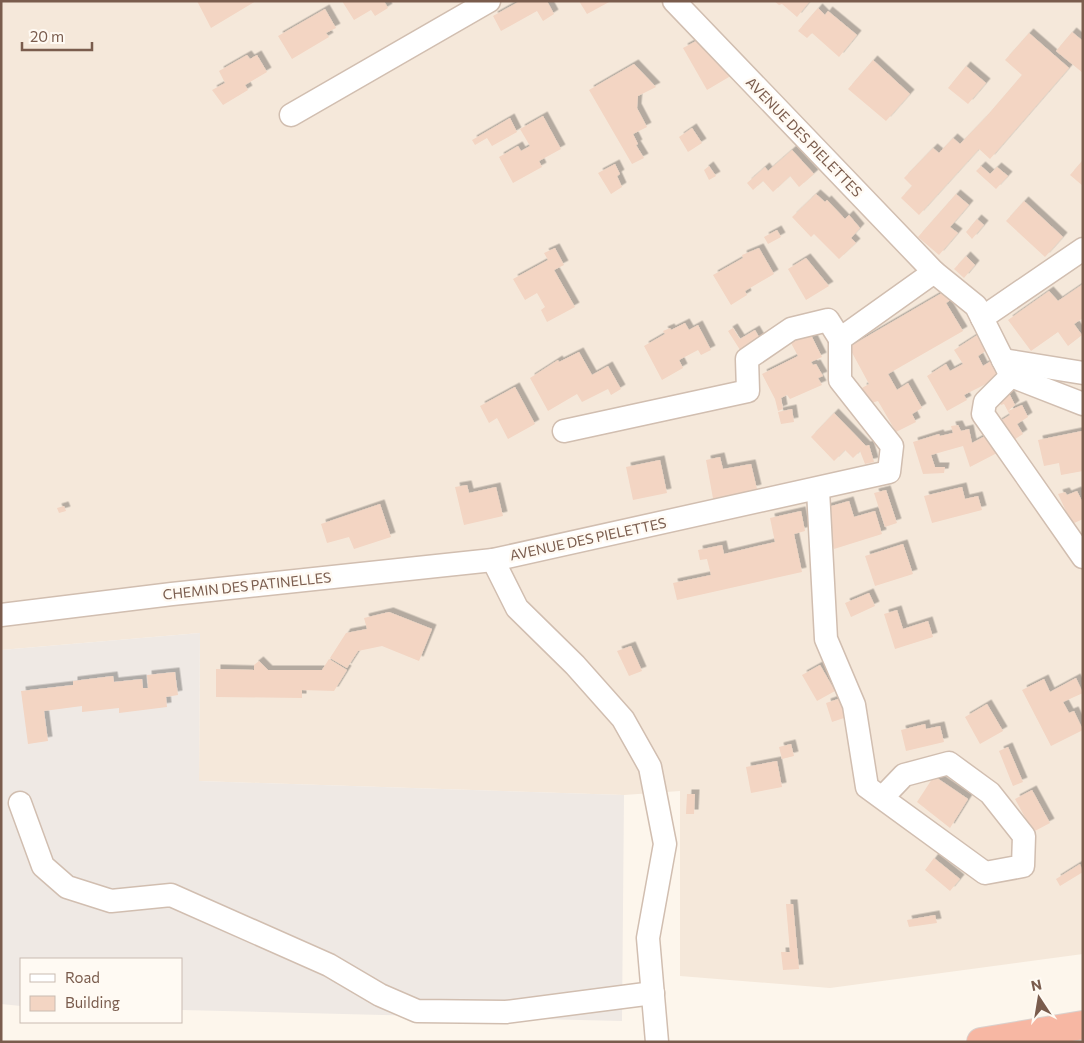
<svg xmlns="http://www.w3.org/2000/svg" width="1084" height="1043" font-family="Commissioner,sans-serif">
<defs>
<filter id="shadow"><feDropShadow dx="4.5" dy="-4.5" stdDeviation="0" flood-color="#0004"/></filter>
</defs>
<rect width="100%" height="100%" fill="#fdf6ec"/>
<polygon fill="#f5e8da" points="1,1 1083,1 1083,954 830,988 680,976 680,791 624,795 199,781 200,633 1,650"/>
<polygon fill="#efe9e4" points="200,633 199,781 624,795 622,1021 181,1010 181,959 21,959 21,1006 1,1004 1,650"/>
<g fill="#f3d5c3" filter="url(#shadow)">
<polygon points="197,1 256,1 211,28"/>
<polygon points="342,1 384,1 388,8 375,16 371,10 354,20"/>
<polygon points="520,1 547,1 554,14 543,21 537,11 501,31 493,16"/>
<polygon points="579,1 611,1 587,14"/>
<polygon points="774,1 810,1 797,17 782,4 779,5"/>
<polygon points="818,8 825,15 828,11 857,35 839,57 812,33 807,38 798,31"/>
<polygon points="325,9 336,28 326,33 329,37 292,59 278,36"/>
<polygon points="1072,32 1083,41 1083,73 1056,51"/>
<polygon points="1029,33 1069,68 990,159 979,149 919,215 901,198 912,186 904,178 933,148 939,153 953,138 960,144 986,117 1022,75 1005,60"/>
<polygon points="698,40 734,74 707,90 683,48"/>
<polygon points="247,55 250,59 257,55 267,72 245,85 248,90 223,105 212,90 225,83 219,71"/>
<polygon points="873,60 910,94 886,121 848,89"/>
<polygon points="634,64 656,87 638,96 637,108 647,127 633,134 638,144 636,145 644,158 632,164 589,90"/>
<polygon points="966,66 986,83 968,104 948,88"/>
<polygon points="543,116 561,149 539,161 542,167 513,183 499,157 518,146 521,151 530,146 520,129"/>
<polygon points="510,118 517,132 492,146 487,138 475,145 472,140"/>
<polygon points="692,128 702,143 688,152 679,137"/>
<polygon points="792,150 814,174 799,187 790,176 773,192 763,181 753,190 747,183 765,167 768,171"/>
<polygon points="1083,160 1083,186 1070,175"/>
<polygon points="615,164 620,174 617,176 622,187 611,194 598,173"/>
<polygon points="709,166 716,176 709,180 704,170"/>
<polygon points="981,166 990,174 997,167 1008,176 996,189 976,171"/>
<polygon points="816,194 825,202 827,200 845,219 849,215 860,228 851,238 856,243 839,259 814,234 811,237 792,217"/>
<polygon points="956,194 969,205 950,227 958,233 939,255 918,237"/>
<polygon points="1024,201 1063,237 1045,257 1006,221"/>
<polygon points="977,219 984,225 972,239 966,232"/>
<polygon points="777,230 781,237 768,244 764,237"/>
<polygon points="555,248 564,265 554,270 575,307 547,322 541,310 545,307 537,293 525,300 513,279 548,260 544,253"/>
<polygon points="759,248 774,274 745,291 747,295 731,305 713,275 743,258 742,255"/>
<polygon points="966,256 975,265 964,278 954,269"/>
<polygon points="806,258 829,286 806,300 788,269"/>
<polygon points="1083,284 1083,318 1074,324 1082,335 1068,346 1058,332 1031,351 1008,320 1049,291 1058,301"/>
<polygon points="947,290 955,297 946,303 963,331 888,374 897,390 908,383 922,408 912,414 916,422 896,432 878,401 871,403 862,388 869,384 849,347"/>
<polygon points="685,323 689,330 698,325 711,350 701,355 698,350 679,360 683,368 662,380 644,346 665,334 663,331 670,328 671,330"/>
<polygon points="733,328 740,339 755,330 762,342 742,353 728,331"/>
<polygon points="810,333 822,357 811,362 813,365 816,364 823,376 818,378 822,385 790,399 787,395 781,398 783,409 778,411 775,399 762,374 798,356 791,343"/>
<polygon points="979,334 987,350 978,356 983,366 991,361 999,374 998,378 964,395 967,400 947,411 927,376 946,364 950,371 963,364 954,350"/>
<polygon points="579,352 592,375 608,366 621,389 611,395 608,389 582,402 577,394 548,411 530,378 558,360 559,362"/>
<polygon points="515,387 535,424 508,439 497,418 489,423 480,406"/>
<polygon points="1008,391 1015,405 1008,411 1022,405 1028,417 1017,424 1023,434 1009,443 997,423 1010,415 1004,404 1001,405 997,397"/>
<polygon points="792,409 794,422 781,424 778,412"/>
<polygon points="834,413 866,446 869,445 874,462 865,464 860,451 853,458 845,450 834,461 811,437"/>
<polygon points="958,425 961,431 969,429 972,443 987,435 997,453 970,467 963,446 931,455 935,467 945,467 944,473 923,474 913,442 939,434 940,436 953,433 951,426"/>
<polygon points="1082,431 1083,471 1061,475 1059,463 1044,466 1038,440"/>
<polygon points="720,457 723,469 751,464 757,489 724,497 725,502 714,504 706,460"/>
<polygon points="660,460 667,493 633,500 626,467"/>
<polygon points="467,485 469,493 496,487 503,516 464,525 455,487"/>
<polygon points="962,487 965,499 978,496 982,510 932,523 924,496"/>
<polygon points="886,490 897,523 885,527 874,493"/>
<polygon points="1077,491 1083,503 1083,519 1072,524 1058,494 1065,492 1067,495"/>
<polygon points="849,501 854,517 875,511 882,534 834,549 821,509"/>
<polygon points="380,504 391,537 354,549 349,537 327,543 321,524"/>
<polygon points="64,506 66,511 59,513 57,508"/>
<polygon points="801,511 805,531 794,534 802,572 677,600 673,583 711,575 707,559 700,560 698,550 722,545 724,554 775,542 770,518"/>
<polygon points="903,544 913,574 875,586 865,556"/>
<polygon points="869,593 875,606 851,617 845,603"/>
<polygon points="897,610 903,629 928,621 933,637 895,649 884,614"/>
<polygon points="389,612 432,629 419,661 382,646 358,651 347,668 330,658 346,633 367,629 364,618"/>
<polygon points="631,646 642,671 629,676 617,651"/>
<polygon points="329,659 347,670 334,691 302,690 302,698 216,697 216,669 254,670 254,665 259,661 268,670 322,670"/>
<polygon points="820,665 835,691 817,701 802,675"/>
<polygon points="175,672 178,695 166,697 167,707 119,713 119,708 82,712 82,706 44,711 48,741 28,744 21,691 73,685 73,681 113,676 114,682 142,679 143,688 148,688 147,675"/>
<polygon points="1076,678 1083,693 1063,702 1069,713 1074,711 1083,730 1051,746 1022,690 1044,679 1050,692"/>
<polygon points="841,698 847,717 832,722 826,703"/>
<polygon points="987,704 1003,731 980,744 965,717"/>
<polygon points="925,724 926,729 940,726 944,742 906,751 901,730"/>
<polygon points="791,744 794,756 782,759 779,747"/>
<polygon points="1008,747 1023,782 1013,786 999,751"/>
<polygon points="777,761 782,787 751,793 746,767"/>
<polygon points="934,776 968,799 950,828 917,802"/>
<polygon points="1032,790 1050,823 1033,832 1015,799"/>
<polygon points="687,794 695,794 694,814 686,814"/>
<polygon points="934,858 960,879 950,891 925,870"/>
<polygon points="1080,864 1083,872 1060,886 1056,879"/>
<polygon points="786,904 793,904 799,969 783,970 781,952 790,952"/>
<polygon points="935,915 937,923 909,927 907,920"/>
</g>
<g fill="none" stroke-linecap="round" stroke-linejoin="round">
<g stroke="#d1beb0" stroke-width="25">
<g id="minor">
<polyline points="291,115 489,1"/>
<polyline points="934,272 976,306 1011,376"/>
<polyline points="982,318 1083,249"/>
<polyline points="1003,360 1083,373"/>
<polyline points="1011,376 985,402 983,414 1083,557"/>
<polyline points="1011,376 1083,404"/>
<polyline points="564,431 748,391 747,359 791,329 828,320 840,339"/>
<polyline points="818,490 826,639 854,705 867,787 882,798 985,873 1023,866 1024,836 990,793 949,763 904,775 882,798"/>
<polyline points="493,560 517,608 575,665 623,719 650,767 665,844 648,938 657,1042"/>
<polyline points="1,615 172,594 493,560 889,472 892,446 840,380 840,339 934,272 674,1"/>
<polyline points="20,803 43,866 67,887 111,901 171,895 329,965 380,995 417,1011 506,1012 653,993"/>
</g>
</g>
<g stroke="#dad1cd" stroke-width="30">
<polyline id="highway" points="981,1042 1083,1025"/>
</g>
<use href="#minor" stroke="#fff" stroke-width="22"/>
<use href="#highway" stroke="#f7b7a3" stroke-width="28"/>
</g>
<g text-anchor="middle" stroke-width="5" stroke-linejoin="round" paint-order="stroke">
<g font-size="14" fill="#7a5c4d" stroke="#fffaf3">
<text transform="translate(804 137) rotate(46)" y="5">AVENUE DES PIELETTES</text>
<text transform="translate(588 539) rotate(-12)" y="5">AVENUE DES PIELETTES</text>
<text transform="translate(247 586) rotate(-6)" y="5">CHEMIN DES PATINELLES</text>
</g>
</g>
<rect width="1084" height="1043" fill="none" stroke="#7a5c4d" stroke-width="5"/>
<rect x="20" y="958" width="162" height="65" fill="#fffaf3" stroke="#cabbb1"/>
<rect x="30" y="974" width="25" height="8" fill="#ffffff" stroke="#cabbb1"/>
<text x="65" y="983" font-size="15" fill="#7a5c4d">Road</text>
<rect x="30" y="996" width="25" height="15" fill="#f3d5c3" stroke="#cabbb1"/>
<text x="65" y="1008" font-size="15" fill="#7a5c4d">Building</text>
<g transform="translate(1039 998) rotate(348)" stroke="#fffaf3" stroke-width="4" paint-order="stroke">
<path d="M0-4L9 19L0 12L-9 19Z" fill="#7a5c4d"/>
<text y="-8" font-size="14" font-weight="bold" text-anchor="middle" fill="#7a5c4d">N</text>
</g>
<path d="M22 42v8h70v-8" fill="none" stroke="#7a5c4d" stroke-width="2.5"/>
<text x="30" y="42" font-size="15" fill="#7a5c4d" stroke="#fffaf3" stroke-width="4" paint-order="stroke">20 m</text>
</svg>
